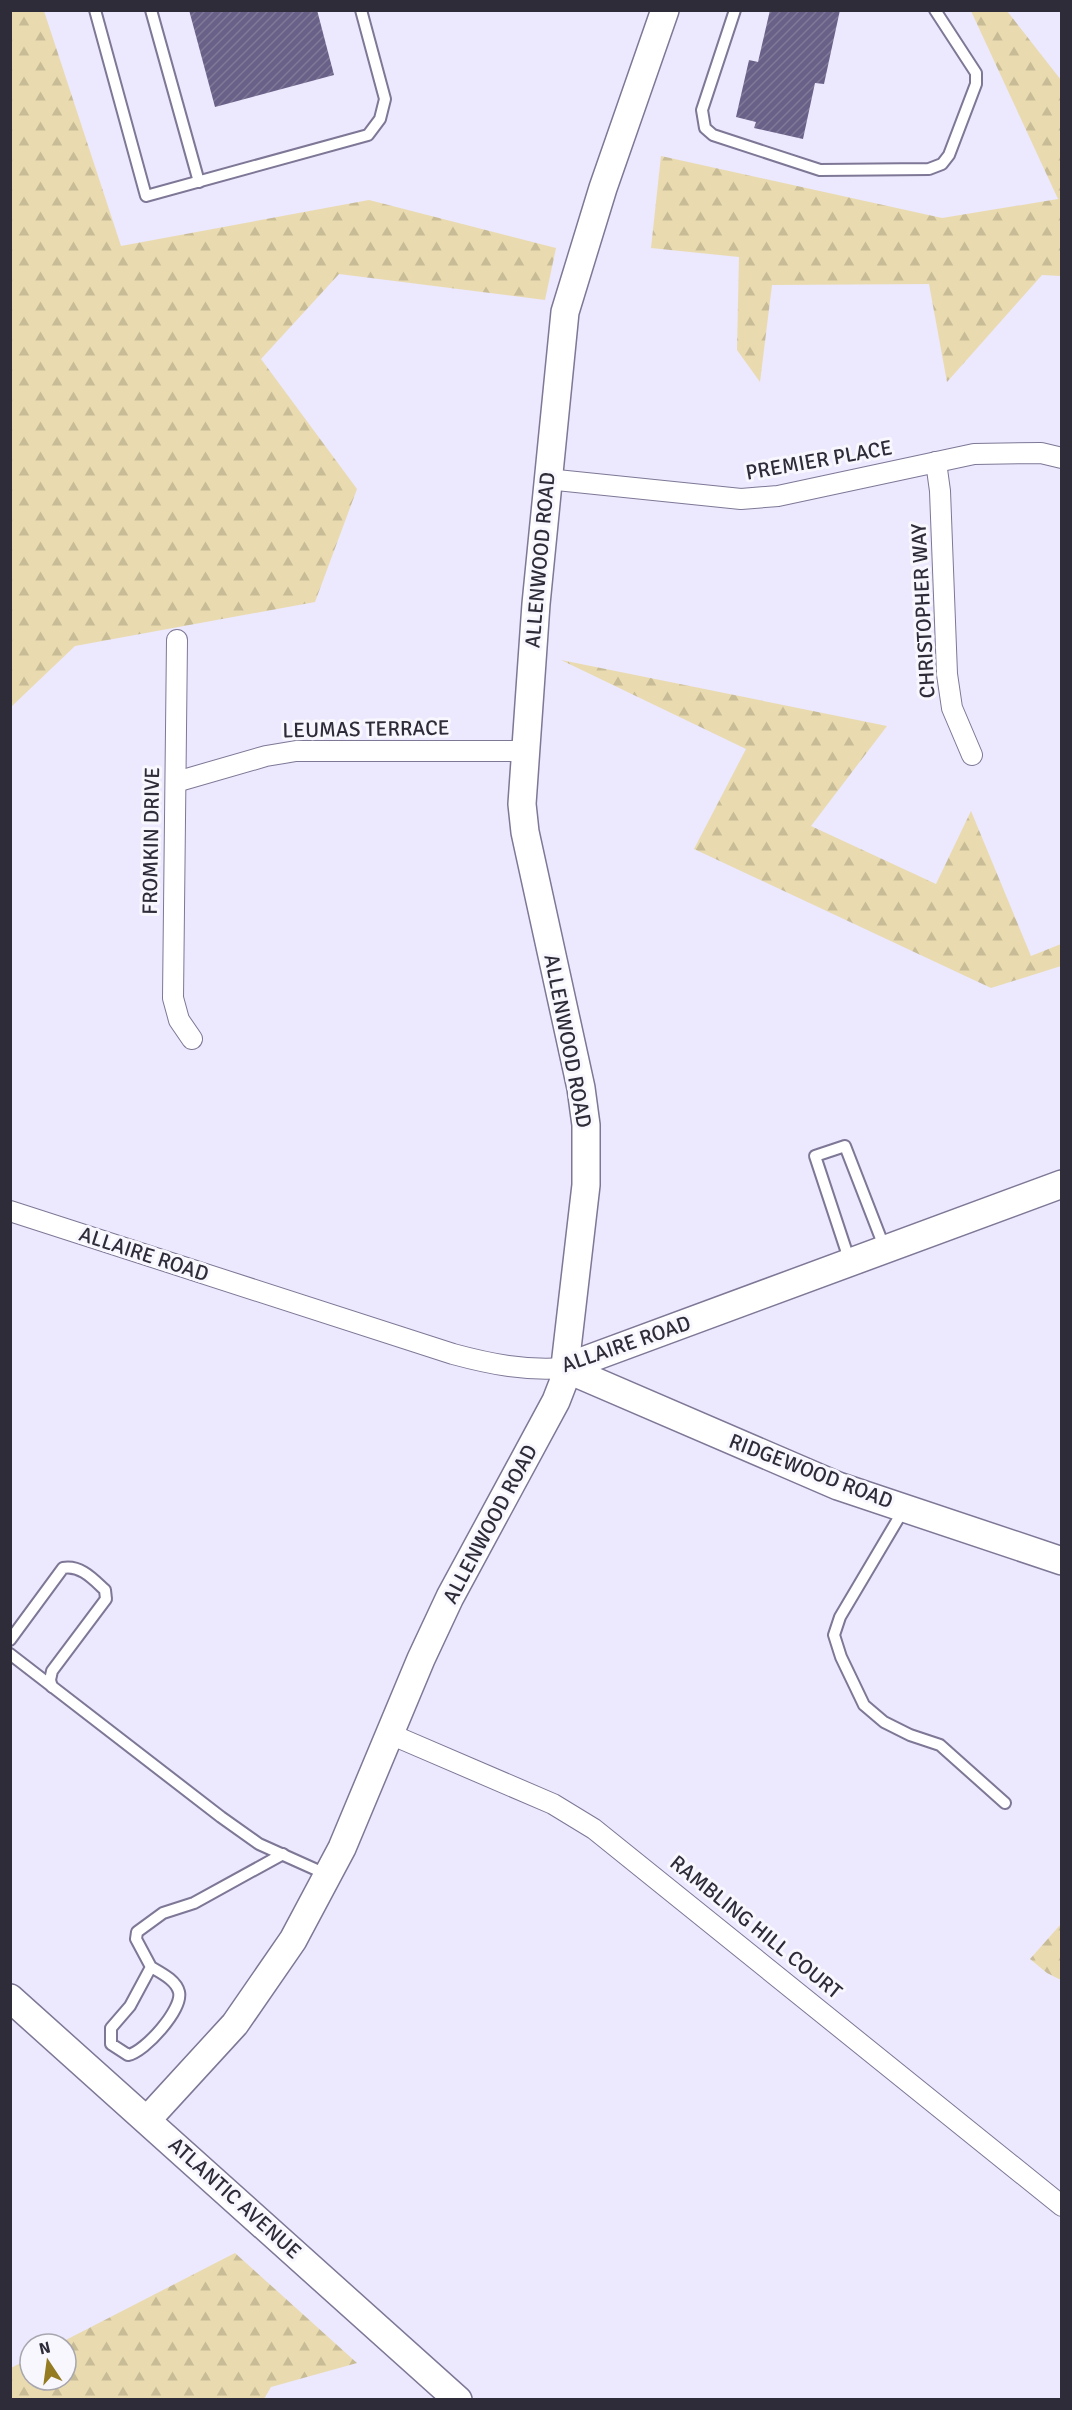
<svg xmlns="http://www.w3.org/2000/svg" width="1072" height="2410" font-family="Signika,sans-serif">
<defs>
<pattern id="forest-firs" width="22" height="20" patternUnits="userSpaceOnUse" patternTransform="scale(1.5)"><rect width="22" height="20" fill="#e9dbaf"/><path d="M5 1l3.5 6h-7zM16 11l3.5 6h-7z" fill="#c8bc97"/></pattern>
<pattern id="building-hatch" width="6" height="6" patternUnits="userSpaceOnUse" patternTransform="scale(1.5)"><rect width="6" height="6" fill="#6a6188"/><path d="M-1 1l2-2M0 6l6-6M5 7l2-2" fill="none" stroke="#807997"/></pattern>
</defs>
<rect width="100%" height="100%" fill="#ece8fd"/>
<g fill="url(#forest-firs)">
<polygon points="11,10 44,11 121,246 369,200 556,248 545,300 339,274 261,359 357,489 315,602 75,646 11,707"/>
<polygon points="971,11 1007,11 1061,80 1061,276 1042,275 947,382 929,284 772,285 760,382 737,350 739,257 651,248 661,156 942,218 1058,199"/>
<polygon points="561,660 887,726 811,826 936,884 971,811 1031,956 1061,944 1061,966 991,988 694,849 746,749"/>
<polygon points="1061,1924 1061,1980 1047,1973 1030,1959"/>
<polygon points="235,2253 357,2363 271,2387 264,2399 11,2399 11,2368 30,2358 30,2380 66,2380 66,2344 58,2344"/>
</g>
<g fill="url(#building-hatch)">
<polygon points="189,10 317,10 334,75 215,107"/>
<polygon points="770,10 840,10 824,84 815,83 803,139 754,128 756,122 736,117 749,60 758,62"/>
</g>
<g fill="none" stroke-linecap="round" stroke-linejoin="round">
<g stroke="#7e7796" stroke-width="14">
<g id="lane">
<polyline points="95,10 146,196 368,135 380,119 385,99 361,10"/>
<polyline points="151,10 199,182"/>
<polyline points="735,10 702,110 705,128 713,135 820,170 929,169 942,164 949,155 976,84 976,73 935,10"/>
<polyline points="850,1262 815,1156 845,1146 885,1249"/>
<polyline points="904,1509 840,1617 834,1635 841,1657 864,1705 884,1722 910,1735 940,1745 1005,1803"/>
<path d="M10,1640L63,1568C81,1565 93,1579 105,1590L106,1599L52,1671L50,1680L52,1687"/>
<polyline points="10,1654 221,1817 259,1844 328,1875"/>
<path d="M151,1967C161,1973 176,1980 179,1992C183,2009 145,2052 128,2055L111,2044V2028L130,2006L151,1967L136,1939L137,1932L163,1913L194,1903L283,1854"/>
</g>
</g>
<g stroke="#7e7796" stroke-width="22">
<g id="street">
<polyline points="936,462 940,491 947,674 952,708 972,755"/>
<polyline points="547,479 741,499 778,496 974,454 1041,453 1062,458"/>
<polyline points="177,640 173,998 179,1020 192,1039"/>
<polyline points="176,782 266,756 296,751 525,751"/>
<path d="M10,1211L453,1354C490,1364 525,1371 564,1368"/>
<polyline points="390,1734 553,1804 594,1829 1062,2206"/>
</g>
</g>
<g stroke="#7e7796" stroke-width="30">
<g id="secondary">
<polyline points="564,1368 838,1486 1062,1561"/>
<polyline points="564,1368 1062,1184"/>
<polyline points="10,1998 458,2400"/>
<polyline points="147,2120 235,2024 293,1940 342,1848 421,1659 450,1597 556,1401 563,1383 586,1185 586,1125 581,1088 525,832 522,804 536,604 565,312 603,188 665,10"/>
</g>
</g>
<use href="#lane" stroke="#fff" stroke-width="10"/>
<use href="#street" stroke="#fff" stroke-width="20"/>
<use href="#secondary" stroke="#fff" stroke-width="27"/>
</g>
<g text-anchor="middle" stroke-width="6" stroke-linejoin="round" paint-order="stroke">
<g font-size="21" fill="#2f2c39" stroke="#f9f7fe">
<text transform="translate(819 460) rotate(-10)" y="7">PREMIER PLACE</text>
<text transform="translate(540 560) rotate(-85)" y="7">ALLENWOOD ROAD</text>
<text transform="translate(923 611) rotate(-93)" y="7">CHRISTOPHER WAY</text>
<text transform="translate(366 729) rotate(-1)" y="7">LEUMAS TERRACE</text>
<text transform="translate(151 841) rotate(-89)" y="7">FROMKIN DRIVE</text>
<text transform="translate(568 1041) rotate(79)" y="7">ALLENWOOD ROAD</text>
<text transform="translate(144 1254) rotate(18)" y="7">ALLAIRE ROAD</text>
<text transform="translate(626 1344) rotate(-19)" y="7">ALLAIRE ROAD</text>
<text transform="translate(811 1471) rotate(21)" y="7">RIDGEWOOD ROAD</text>
<text transform="translate(490 1524) rotate(-62)" y="7">ALLENWOOD ROAD</text>
<text transform="translate(756 1927) rotate(39)" y="7">RAMBLING HILL COURT</text>
<text transform="translate(235 2198) rotate(42)" y="7">ATLANTIC AVENUE</text>
</g>
</g>
<rect width="1072" height="2410" fill="none" stroke="#2f2c39" stroke-width="24"/>
<g transform="translate(48 2362) rotate(347)"><circle r="28" fill="#f9f7fe" stroke="#a8a6af" stroke-width="1.5"/>
<path d="M0-4.5L10 22L0 15L-10 22Z" fill="#957c23"/>
<text y="-9" font-size="16" font-weight="bold" text-anchor="middle" fill="#2f2c39">N</text>
</g>
</svg>
